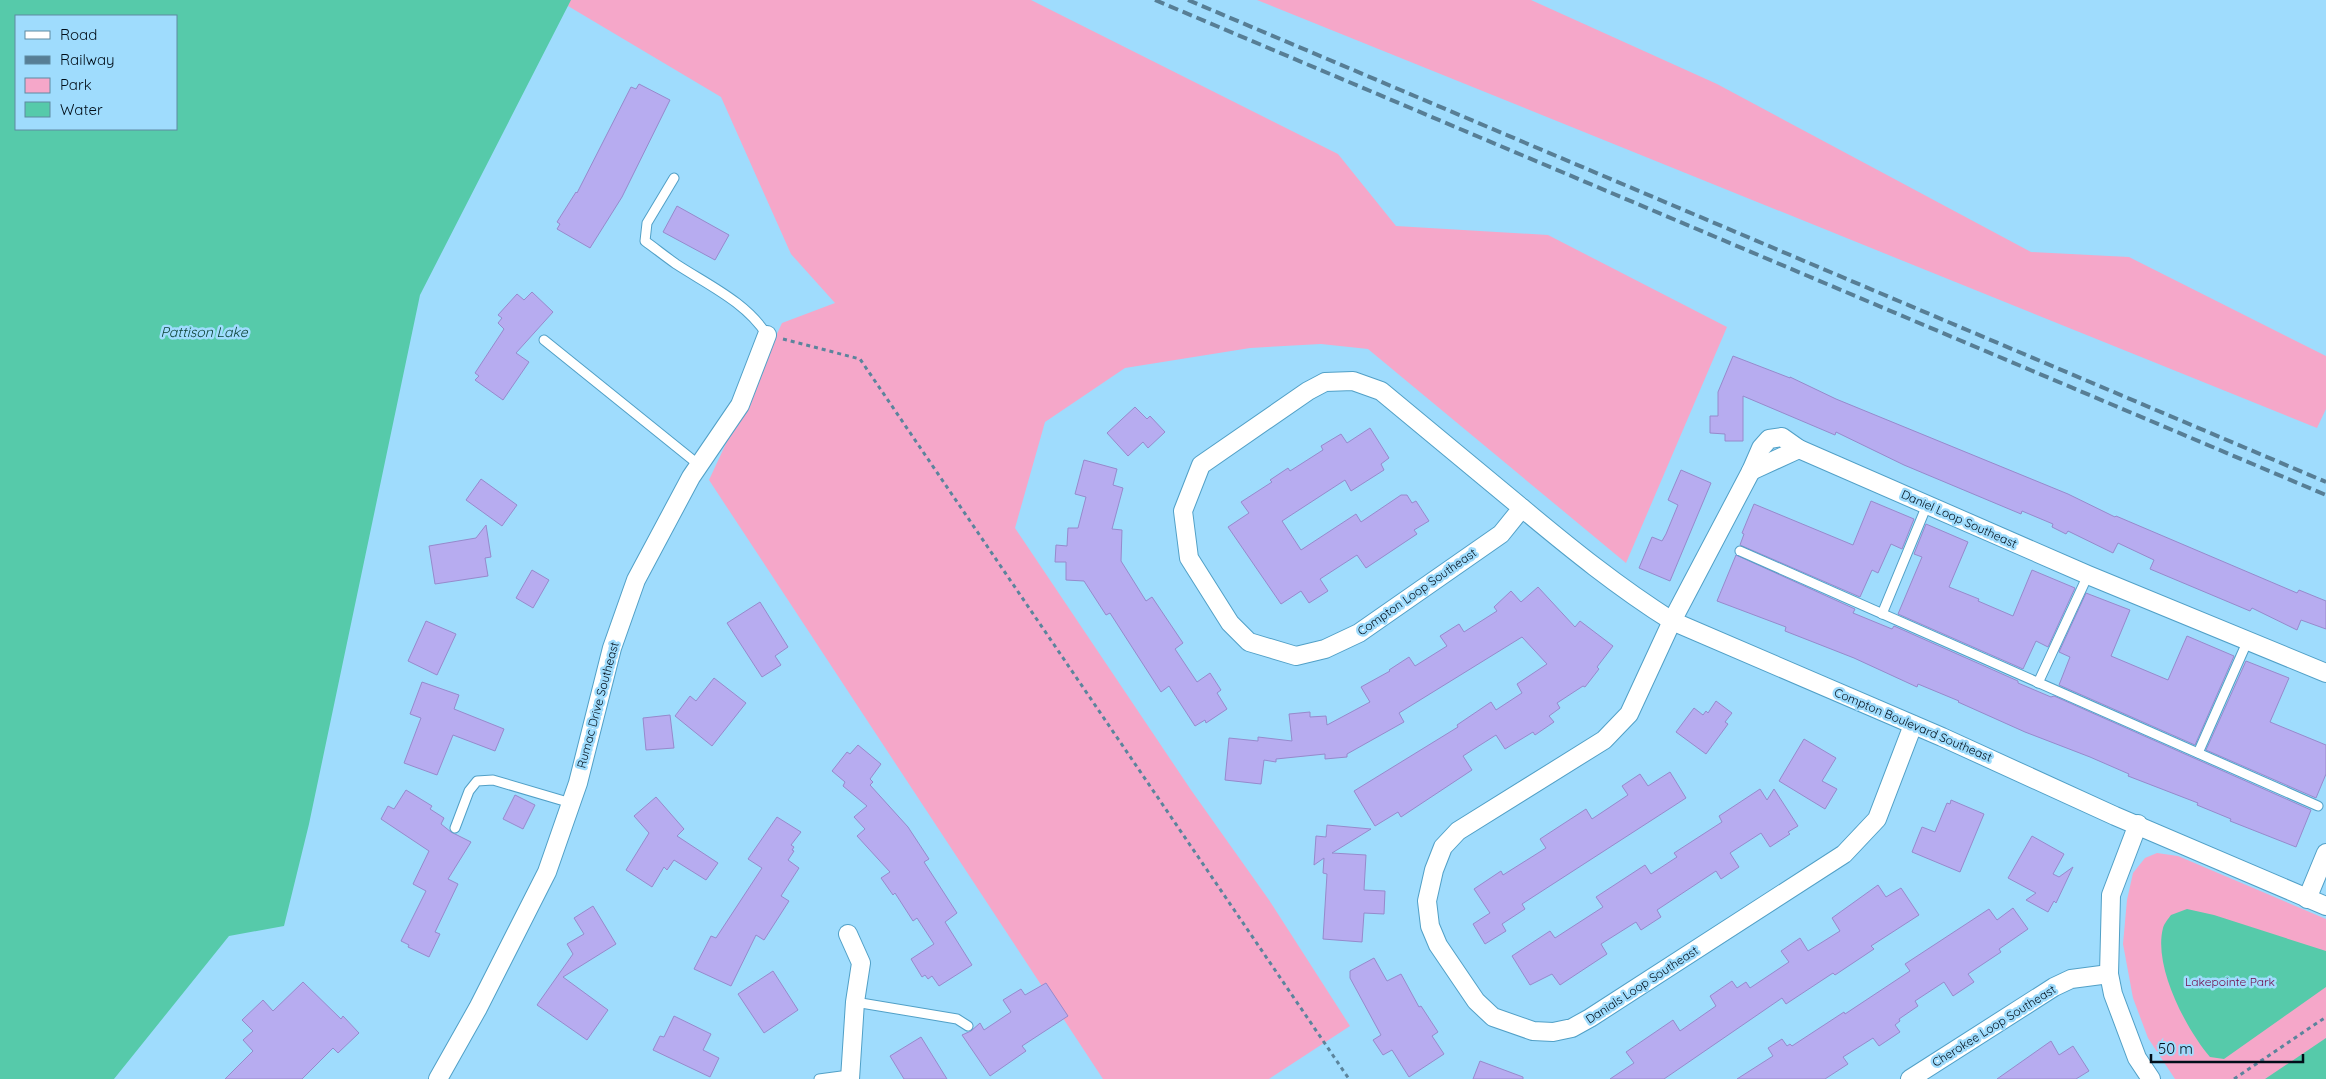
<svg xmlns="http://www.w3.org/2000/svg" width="2326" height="1079" font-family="Quicksand,sans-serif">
<rect width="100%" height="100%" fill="#9fdcfd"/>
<g fill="#f5a7c9">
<polygon points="570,0 1031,0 1338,154 1396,226 1548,235 1727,327 1626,563 1368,349 1321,344 1250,348 1125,368 1045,422 1015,528 1191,790 1269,900 1350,1026 1269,1079 1103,1079 709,480 782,323 835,303 791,254 721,97 568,6"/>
<polygon points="1257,0 1531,0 1717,84 2031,252 2129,257 2326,356 2326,409 2317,428"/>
<polygon points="2157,853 2178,856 2326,919 2326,1079 2175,1079 2148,1038 2133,998 2123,944 2127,900 2133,873 2145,858"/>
</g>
<g fill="#56caaa" fill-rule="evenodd">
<path d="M0,0H571L420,295L309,824L284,926L229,936L114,1079H0ZM176,16V129H16V16Z"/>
<path d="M2187,909L2214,915L2326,951V987L2224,1059L2210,1057C2186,1029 2153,966 2163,928C2164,924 2168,919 2171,915Z"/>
<polygon points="2326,1038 2326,1079 2265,1079"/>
</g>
<g fill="#b7acf0" stroke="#968acc">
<polygon points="639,84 670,100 622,197 590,248 557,229 560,224 557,222 576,192 577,193 631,87 636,89"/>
<polygon points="677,206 729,235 715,260 663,232"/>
<polygon points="532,292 553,312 516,353 529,362 503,400 475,380 479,376 475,373 504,329 498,323 502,318 498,315 517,294 524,300"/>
<polygon points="1733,356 1790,378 1790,377 1836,399 2068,494 2115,517 2116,516 2297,593 2299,590 2326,601 2326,629 2301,620 2297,630 2252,608 2250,611 2150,569 2154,560 2118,543 2113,553 2068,531 2066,534 2052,527 2053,524 2022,511 2021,514 1904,465 1836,432 1835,435 1743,396 1743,441 1725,441 1725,434 1710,433 1710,416 1718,416 1718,392"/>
<polygon points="1135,407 1147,419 1150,416 1165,432 1148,448 1143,442 1128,456 1107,433"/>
<polygon points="1370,428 1389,458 1381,464 1384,470 1351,491 1345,480 1282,521 1301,550 1356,514 1361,522 1401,495 1407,495 1412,503 1416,501 1429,521 1414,530 1417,534 1366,568 1357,555 1320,579 1328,591 1309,603 1301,591 1281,604 1228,527 1249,513 1241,502 1272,482 1270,480 1288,468 1290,471 1323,450 1321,446 1341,434 1347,443"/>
<polygon points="1084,460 1117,469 1113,485 1123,488 1112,529 1122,530 1121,561 1146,601 1152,597 1183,643 1175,649 1197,682 1210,673 1221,690 1217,693 1227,709 1206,723 1205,720 1195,726 1169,686 1161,692 1110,613 1106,615 1084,581 1066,580 1066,562 1055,562 1056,545 1067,546 1068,528 1078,528 1086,497 1075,494"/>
<polygon points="1681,470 1711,483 1670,581 1639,568 1652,537 1662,541 1666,534 1678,505 1668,500"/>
<polygon points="481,479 517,505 502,526 466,500"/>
<polygon points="1871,501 1914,519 1902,549 1891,544 1878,573 1872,570 1860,597 1740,545 1744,534 1742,533 1754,504 1853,545"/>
<polygon points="1926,524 1968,542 1949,587 1979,599 1978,601 2013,616 2032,570 2075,588 2048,647 2036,641 2023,669 1898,614 1922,557 1914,554"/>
<polygon points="486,525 491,557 485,558 488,576 435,584 429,546 476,538"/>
<polygon points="1736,555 1855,609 1853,613 1892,629 1894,626 2018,681 2018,683 2051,697 2054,696 2311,810 2296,847 2230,821 2231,819 2197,805 2198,803 2128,776 2129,774 2090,757 2025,732 1958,702 1959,701 1918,684 1917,687 1854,658 1785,631 1786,627 1717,601"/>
<polygon points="532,570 549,580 533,608 516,598"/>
<polygon points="1538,587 1575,627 1580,621 1613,646 1597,667 1599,669 1585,687 1583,686 1557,703 1560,708 1549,716 1554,722 1535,735 1533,732 1505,749 1496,735 1463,756 1472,770 1401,817 1398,812 1375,826 1354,791 1458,727 1457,725 1491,702 1496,710 1522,693 1517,684 1547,664 1522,637 1399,713 1404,722 1347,754 1347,757 1325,759 1325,754 1276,759 1276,762 1264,760 1261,784 1225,780 1229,738 1258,741 1258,737 1292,741 1289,714 1310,712 1310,717 1326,716 1327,725 1370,702 1361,687 1390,671 1389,670 1409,657 1415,666 1447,646 1440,636 1459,624 1464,632 1497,611 1494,607 1511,591 1521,602"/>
<polygon points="2086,593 2130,610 2111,656 2168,680 2187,636 2234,656 2195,745 2059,685 2070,657 2059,652"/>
<polygon points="760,602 788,647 775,656 781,665 762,677 727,623"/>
<polygon points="426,621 456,634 437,675 408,661"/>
<polygon points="2246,661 2289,678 2270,722 2326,745 2326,774 2316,798 2206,750"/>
<polygon points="714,678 746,703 712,746 675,716 690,696 696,701"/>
<polygon points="422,682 459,695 454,709 504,729 495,751 453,735 437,775 404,763 421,718 410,714"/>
<polygon points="1716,701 1732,713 1725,722 1728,724 1706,754 1676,732 1694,708 1703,715 1706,711 1708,713"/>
<polygon points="670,715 674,748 646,750 643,718"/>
<polygon points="1804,739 1836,758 1822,781 1837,789 1825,809 1779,781"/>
<polygon points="858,745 881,764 870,779 873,782 870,785 908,827 929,859 924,862 957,913 945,922 972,965 939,986 932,976 928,979 925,975 922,977 911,959 934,944 917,918 913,921 895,893 893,895 881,878 890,872 857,836 865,829 854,817 867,806 843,786 845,782 832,771 847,752 850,754"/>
<polygon points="1670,772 1686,798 1522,904 1525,909 1502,924 1506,931 1485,944 1473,924 1490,913 1474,889 1501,871 1503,875 1546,848 1540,839 1586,809 1592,819 1628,795 1622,786 1640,774 1648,786"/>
<polygon points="1760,789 1767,800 1774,789 1798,826 1788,832 1790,834 1770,847 1761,833 1730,853 1739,867 1721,879 1716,871 1657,910 1661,917 1641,930 1636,922 1601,944 1607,954 1560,985 1552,974 1530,985 1512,956 1550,931 1555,938 1603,907 1596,897 1645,865 1651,874 1677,857 1674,853 1722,822 1719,816"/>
<polygon points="406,790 432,806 430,809 444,818 441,824 451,832 471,842 448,879 458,884 435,932 440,934 429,957 408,947 409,945 401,941 426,891 413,884 429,851 381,819 388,806 394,809"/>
<polygon points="515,795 535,805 523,829 503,819"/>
<polygon points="656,797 684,829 677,836 718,863 706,880 674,860 667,870 664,867 652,887 626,870 649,833 634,816"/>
<polygon points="1951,800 1984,814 1960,872 1912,852 1922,827 1935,832 1947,803 1950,804"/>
<polygon points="777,817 801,832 791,845 794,847 792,850 794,851 788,860 799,868 781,896 789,901 764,940 756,935 731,986 694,969 711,936 716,938 762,868 748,859"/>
<polygon points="1327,825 1371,829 1332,853 1366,855 1364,890 1385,891 1384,914 1364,913 1362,942 1323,939 1327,874 1323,873 1324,858 1314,865 1316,836 1326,837"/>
<polygon points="2032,836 2064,854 2053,874 2059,877 2073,867 2056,903 2054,901 2048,912 2026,900 2036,893 2008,878"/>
<polygon points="1878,885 1886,897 1901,888 1919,915 1871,946 1874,949 1835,975 1833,973 1786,1004 1782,998 1664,1079 1610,1079 1634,1063 1626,1052 1673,1020 1680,1031 1716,1006 1710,996 1732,981 1737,988 1746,982 1750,988 1789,962 1781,951 1800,938 1808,951 1840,931 1832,918"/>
<polygon points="593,906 616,944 563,977 608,1010 587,1040 537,1005 573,954 567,944 584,934 574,918"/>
<polygon points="2013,908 2028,929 1999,949 2001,952 1968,974 1974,982 1953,996 1944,982 1915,1001 1918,1006 1899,1019 1900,1021 1895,1025 1900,1032 1879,1046 1873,1038 1843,1057 1848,1064 1825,1079 1737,1079 1773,1056 1768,1048 1782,1039 1787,1046 1790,1044 1792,1046 1844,1012 1845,1014 1910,971 1905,964 1989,909 1997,920"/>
<polygon points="1374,958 1387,981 1401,974 1419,1007 1421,1006 1438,1032 1432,1036 1444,1054 1409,1077 1392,1050 1383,1055 1373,1040 1381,1035 1350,978 1350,971"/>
<polygon points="773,971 798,1010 764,1033 738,994"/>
<polygon points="303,982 341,1019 343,1016 359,1033 338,1053 333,1048 302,1079 225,1079 253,1051 243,1040 253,1031 242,1020 263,1000 273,1011"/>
<polygon points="1046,983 1068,1016 1022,1046 1026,1051 990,1076 962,1035 971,1031 980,1023 984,1030 1011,1012 1003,1000 1021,989 1025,995"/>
<polygon points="674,1016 711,1034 703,1050 719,1058 710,1077 653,1050 660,1036 664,1037"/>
<polygon points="921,1037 947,1079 904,1079 890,1056"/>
<polygon points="2051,1041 2059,1055 2073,1046 2089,1071 2076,1079 1997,1079"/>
<polygon points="1480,1061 1523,1077 1523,1079 1473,1079"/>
</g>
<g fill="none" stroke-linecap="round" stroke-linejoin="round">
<g stroke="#51a0c7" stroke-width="11">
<g id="lane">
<path d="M674,178L647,223L645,241C656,249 666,257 676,264C708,285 746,302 767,335"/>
<polyline points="544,340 699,465"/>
<polyline points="1740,551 2318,806"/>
<polyline points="1882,614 1927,505"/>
<polyline points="2038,683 2088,575"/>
<polyline points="2198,753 2248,640"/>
<polyline points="455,828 469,791 477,781 493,780 571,803"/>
<polyline points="855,1002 957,1019 968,1026"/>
<polyline points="819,1079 849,1075"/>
</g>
</g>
<g stroke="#51a0c7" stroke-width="20">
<g id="street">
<polygon points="1353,381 1381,391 1522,508 1501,534 1359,633 1325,649 1296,656 1249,642 1230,623 1189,558 1183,511 1201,465 1308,391 1325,382"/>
<polyline points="1751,471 1799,449"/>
<path d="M1522,508C1570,548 1618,587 1672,621L1942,737L2115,816L2326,906"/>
<polyline points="1913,725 1877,819 1844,854 1590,1018 1572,1028 1553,1032 1533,1031 1493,1017 1476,1001 1438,945 1430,926 1427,901 1434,870 1443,847 1458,831 1604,740 1629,714 1672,621 1751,471 1761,448 1769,439 1782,437 1799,449 2088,575 2326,673"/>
<polyline points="2138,824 2111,895 2109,974 2113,994 2137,1058 2151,1079"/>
<polyline points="2307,899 2326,853"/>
<polyline points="848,934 861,963 855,1002 850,1079"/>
<polyline points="438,1079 478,1008 547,872 578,783 612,648 636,580 691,477 740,405 767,335"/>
<polyline points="1910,1079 2054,987 2071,979 2109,974"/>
</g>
</g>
<g stroke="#5b849c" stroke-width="3" stroke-dasharray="4 4" stroke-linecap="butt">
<polyline points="783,339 860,359 1349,1079"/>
<polyline points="2234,1079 2326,1017"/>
</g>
<use href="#lane" stroke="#fff" stroke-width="9"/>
<use href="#street" stroke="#fff" stroke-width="18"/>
<g stroke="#577e95" stroke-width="4" stroke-dasharray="10 5" stroke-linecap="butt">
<polyline points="1155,0 2326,495"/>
<polyline points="1188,0 2326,482"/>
</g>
</g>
<g text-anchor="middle" stroke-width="5" stroke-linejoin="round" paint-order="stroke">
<g font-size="12" fill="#000e19" stroke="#9fdcfd">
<text transform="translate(1959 519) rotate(24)" y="4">Daniel Loop Southeast</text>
<text transform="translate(1417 592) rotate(-35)" y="4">Compton Loop Southeast</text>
<text transform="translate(598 705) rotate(-75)" y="4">Rumac Drive Southeast</text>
<text transform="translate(1913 725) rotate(23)" y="4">Compton Boulevard Southeast</text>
<text transform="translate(1642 985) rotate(-33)" y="4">Danials Loop Southeast</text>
<text transform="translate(1994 1026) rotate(-32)" y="4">Cherokee Loop Southeast</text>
</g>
<g font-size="12" fill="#720747" stroke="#9fdcfd">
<text x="2230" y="986">Lakepointe Park</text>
</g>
<g font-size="14" font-style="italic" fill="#093e31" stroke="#9fdcfd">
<text x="204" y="337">Pattison Lake</text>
</g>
</g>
<rect x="15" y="15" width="162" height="115" fill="#9fdcfd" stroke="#5f8aa2"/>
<rect x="25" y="31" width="25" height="8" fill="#ffffff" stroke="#5f8aa2"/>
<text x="60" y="40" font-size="15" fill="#000e19">Road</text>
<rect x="25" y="56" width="25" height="8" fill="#577e95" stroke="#5f8aa2"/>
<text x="60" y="65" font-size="15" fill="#000e19">Railway</text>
<rect x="25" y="78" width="25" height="15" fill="#f5a7c9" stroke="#5f8aa2"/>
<text x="60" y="90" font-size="15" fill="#000e19">Park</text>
<rect x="25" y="102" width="25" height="15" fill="#56caaa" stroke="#5f8aa2"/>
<text x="60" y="115" font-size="15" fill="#000e19">Water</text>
<path d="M2151 1054v8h152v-8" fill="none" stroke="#000e19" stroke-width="2.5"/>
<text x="2158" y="1054" font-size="15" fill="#000e19" stroke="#9fdcfd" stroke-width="4" paint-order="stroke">50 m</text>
</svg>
